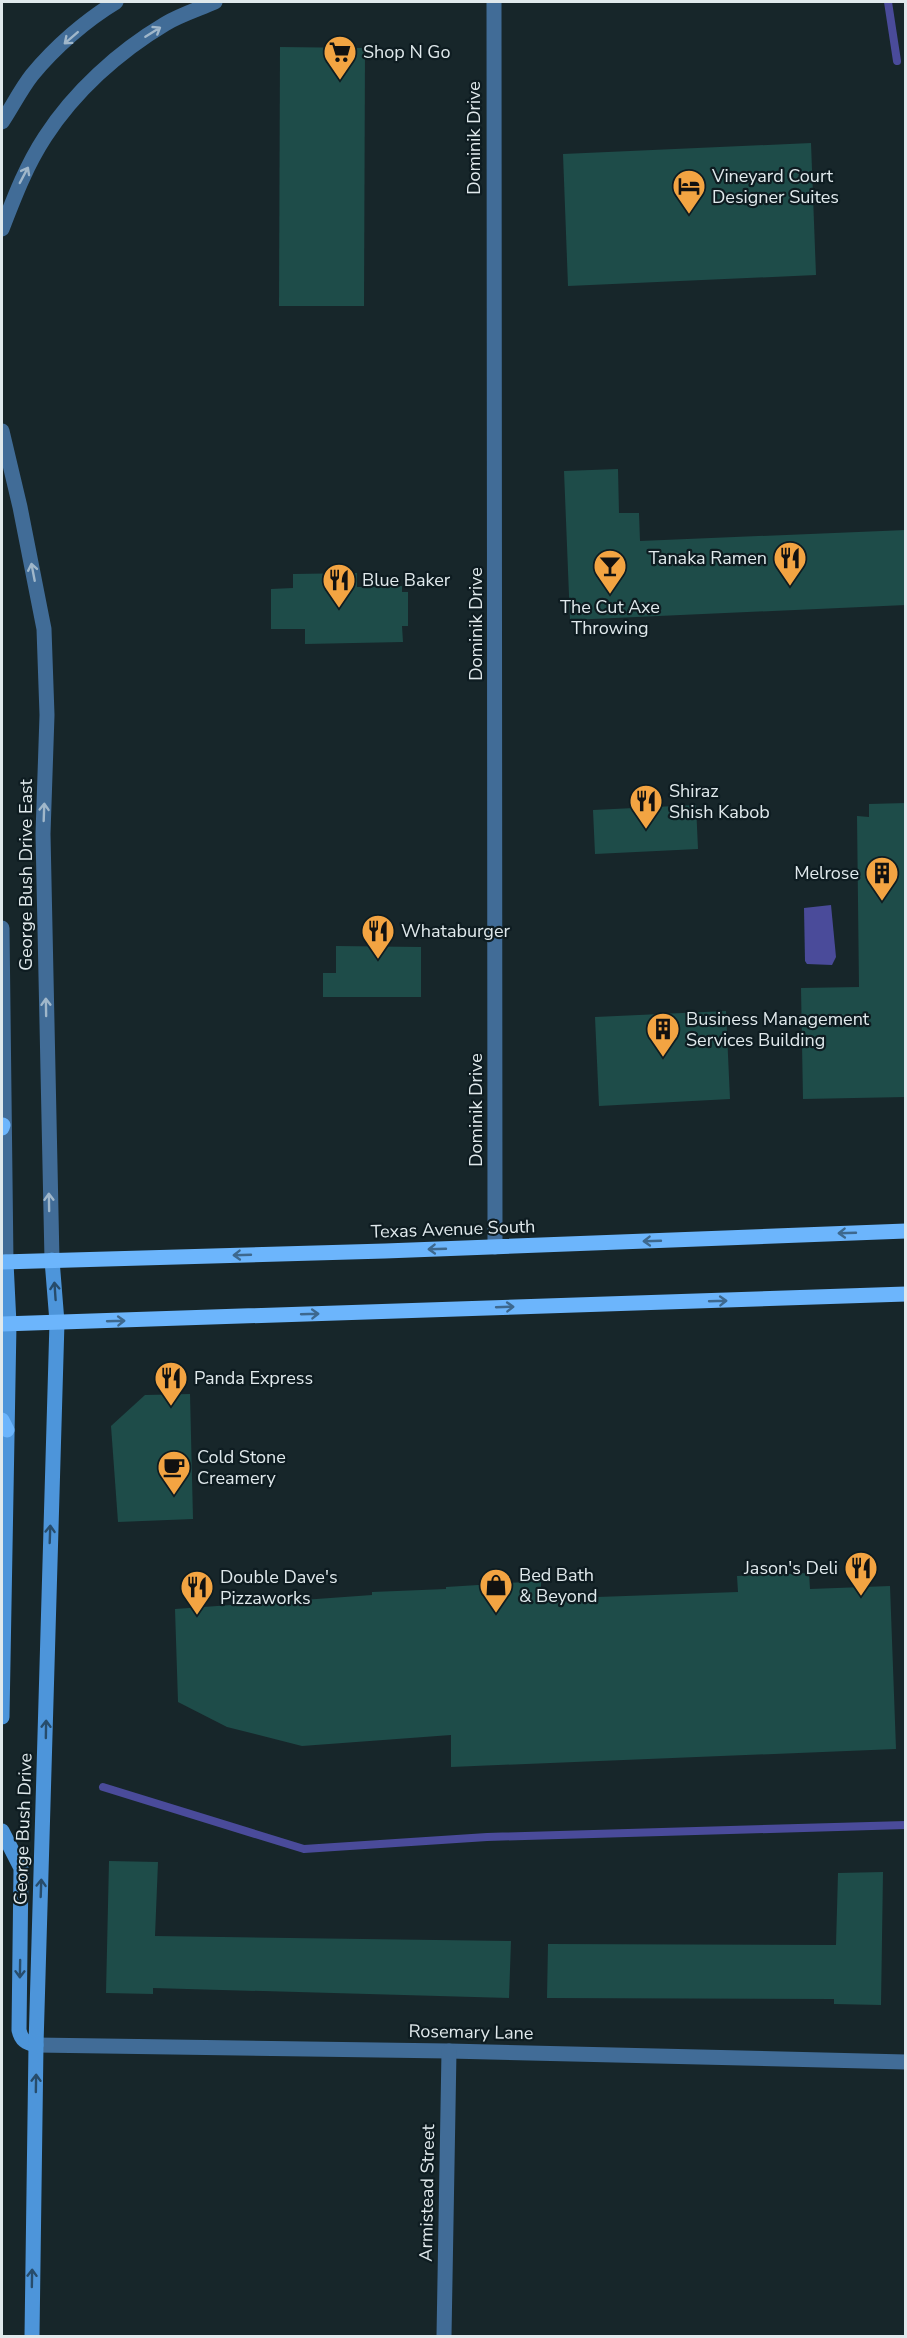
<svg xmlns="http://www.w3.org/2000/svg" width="907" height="2338" font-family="'Nunito Sans',sans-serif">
<rect width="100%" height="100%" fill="#17262a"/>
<polygon fill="#4a4b9a" points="831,905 836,957 832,965 807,964 805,961 804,908"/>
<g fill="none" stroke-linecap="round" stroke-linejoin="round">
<g stroke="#4a4b9a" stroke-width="8">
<polyline points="888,2 897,61"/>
<polyline points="103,1787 304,1849 487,1837 906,1825"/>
</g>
</g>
<g fill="#1e4c49">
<polygon points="280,47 365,48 364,306 279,306"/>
<polygon points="811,143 816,275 568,286 563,154"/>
<polygon points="618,469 619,513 639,513 640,541 906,530 906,605 570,620 564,471"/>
<polygon points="357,573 357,587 402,586 402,592 408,592 408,626 402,626 403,642 305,644 305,629 271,629 271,589 293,588 293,574"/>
<polygon points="906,803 906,1097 803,1099 801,988 859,987 857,816 869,817 869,804"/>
<polygon points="696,805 698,849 595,854 593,810"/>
<polygon points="336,946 421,947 421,997 323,997 323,973 336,973"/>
<polygon points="726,1011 730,1099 599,1106 595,1017"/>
<polygon points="190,1394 193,1519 118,1522 111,1426 145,1395"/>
<polygon points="809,1573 810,1589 890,1586 896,1749 451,1767 451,1735 302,1746 227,1727 178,1702 175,1609 372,1595 372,1592 446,1589 446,1587 541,1581 541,1599 738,1592 737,1576"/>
<polygon points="109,1861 158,1862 155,1936 511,1941 509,1998 153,1988 153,1994 106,1993"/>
<polygon points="883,1872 881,2005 834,2004 834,1999 547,1998 548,1944 836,1945 838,1873"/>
</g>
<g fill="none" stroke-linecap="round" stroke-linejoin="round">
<g stroke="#416c97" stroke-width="15">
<polyline points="494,2 495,1247"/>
<polyline points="36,2045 449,2051 906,2062"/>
<polyline points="444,2336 449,2051"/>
</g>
<g stroke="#416c97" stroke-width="15">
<path d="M2,122C12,107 21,89 32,75C55,47 86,20 116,2"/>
<path d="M2,229C14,198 26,166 45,137C74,92 118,52 165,24C180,15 199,9 215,2"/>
<polyline points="2,431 20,507 44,629 47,715 43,834 52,1260"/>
<polyline points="2,928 6,1262"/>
</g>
<g stroke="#4d95da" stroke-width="15">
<polyline points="2,1717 9,1324 6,1262"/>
<path d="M2,1831L21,1868L19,2030C21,2040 26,2043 36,2045"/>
<polyline points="32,2336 36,2045 57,1322 52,1260"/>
</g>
<g stroke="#6cb5fc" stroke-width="15">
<polyline points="2,1128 3,1125"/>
<polyline points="2,1262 385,1251 906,1231"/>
<polyline points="2,1324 906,1294"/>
<polyline points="2,1420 7,1430"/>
</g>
</g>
<defs><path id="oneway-shaft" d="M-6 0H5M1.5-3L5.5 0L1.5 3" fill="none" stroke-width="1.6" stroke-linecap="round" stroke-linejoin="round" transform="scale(1.5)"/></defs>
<g stroke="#a0b7ca">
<use href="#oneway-shaft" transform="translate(153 32) rotate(-32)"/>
<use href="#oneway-shaft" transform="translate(71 38) rotate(139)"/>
<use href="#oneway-shaft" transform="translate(24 175) rotate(-62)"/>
<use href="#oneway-shaft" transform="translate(33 572) rotate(-101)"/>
<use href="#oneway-shaft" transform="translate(44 812) rotate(-88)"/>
<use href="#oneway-shaft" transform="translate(46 1007) rotate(-91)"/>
<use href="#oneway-shaft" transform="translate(49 1202) rotate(-91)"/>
</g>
<g stroke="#3d688e">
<use href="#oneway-shaft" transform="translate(847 1233) rotate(178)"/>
<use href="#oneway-shaft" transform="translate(652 1241) rotate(178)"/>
<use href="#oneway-shaft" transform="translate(437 1249) rotate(178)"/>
<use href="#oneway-shaft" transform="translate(242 1255) rotate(178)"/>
<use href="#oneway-shaft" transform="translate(718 1301) rotate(-2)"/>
<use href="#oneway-shaft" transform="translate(505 1307) rotate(-2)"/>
<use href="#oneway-shaft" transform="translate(310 1314) rotate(-2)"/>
<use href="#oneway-shaft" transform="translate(116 1321) rotate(-2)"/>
</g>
<g stroke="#274c6b">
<use href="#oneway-shaft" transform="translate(55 1291) rotate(-94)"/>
<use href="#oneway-shaft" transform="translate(50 1534) rotate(-88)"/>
<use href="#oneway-shaft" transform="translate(46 1729) rotate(-89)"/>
<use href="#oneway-shaft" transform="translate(41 1888) rotate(-88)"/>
<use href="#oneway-shaft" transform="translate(20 1969) rotate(91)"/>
<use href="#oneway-shaft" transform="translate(36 2083) rotate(-89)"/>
<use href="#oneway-shaft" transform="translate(32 2278) rotate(-89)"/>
</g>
<defs>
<g id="supermarket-pin" transform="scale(1.725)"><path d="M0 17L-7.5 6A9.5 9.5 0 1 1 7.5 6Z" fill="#f3a442" stroke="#0e1c21"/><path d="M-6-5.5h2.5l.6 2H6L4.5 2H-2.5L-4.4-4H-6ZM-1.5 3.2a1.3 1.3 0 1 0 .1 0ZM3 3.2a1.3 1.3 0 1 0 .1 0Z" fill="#111"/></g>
<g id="hotel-pin" transform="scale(1.725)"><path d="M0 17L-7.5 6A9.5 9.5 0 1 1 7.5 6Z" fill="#f3a442" stroke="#0e1c21"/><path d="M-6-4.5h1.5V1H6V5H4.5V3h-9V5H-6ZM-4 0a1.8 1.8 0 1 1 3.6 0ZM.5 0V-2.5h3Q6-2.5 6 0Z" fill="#111"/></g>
<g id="restaurant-pin" transform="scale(1.725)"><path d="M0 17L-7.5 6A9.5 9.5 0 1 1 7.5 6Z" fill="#f3a442" stroke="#0e1c21"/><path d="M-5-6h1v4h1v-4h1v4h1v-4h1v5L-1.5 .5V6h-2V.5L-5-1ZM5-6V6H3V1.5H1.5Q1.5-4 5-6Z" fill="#111"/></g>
<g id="bar-pin" transform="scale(1.725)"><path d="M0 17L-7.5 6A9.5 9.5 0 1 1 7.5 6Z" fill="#f3a442" stroke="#0e1c21"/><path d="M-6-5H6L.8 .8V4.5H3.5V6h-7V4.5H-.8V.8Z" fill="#111"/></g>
<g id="building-pin" transform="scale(1.725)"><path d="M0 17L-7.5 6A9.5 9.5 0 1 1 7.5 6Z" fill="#f3a442" stroke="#0e1c21"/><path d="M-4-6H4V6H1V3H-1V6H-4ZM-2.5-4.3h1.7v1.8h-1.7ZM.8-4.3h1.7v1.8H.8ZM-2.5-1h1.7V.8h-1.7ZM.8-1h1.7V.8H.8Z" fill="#111"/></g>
<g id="cafe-pin" transform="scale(1.725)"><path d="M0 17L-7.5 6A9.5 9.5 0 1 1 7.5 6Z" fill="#f3a442" stroke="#0e1c21"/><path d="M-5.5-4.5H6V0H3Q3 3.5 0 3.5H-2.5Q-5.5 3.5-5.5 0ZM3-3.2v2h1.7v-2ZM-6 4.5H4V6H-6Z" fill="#111"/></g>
<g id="shop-pin" transform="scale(1.725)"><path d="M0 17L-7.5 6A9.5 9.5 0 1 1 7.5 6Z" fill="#f3a442" stroke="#0e1c21"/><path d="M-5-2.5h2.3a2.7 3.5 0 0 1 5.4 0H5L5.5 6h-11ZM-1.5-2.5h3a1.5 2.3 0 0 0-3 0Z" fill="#111"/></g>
</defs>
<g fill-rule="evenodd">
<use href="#supermarket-pin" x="340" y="52"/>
<use href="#hotel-pin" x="689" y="186"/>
<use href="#restaurant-pin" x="790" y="558"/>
<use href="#bar-pin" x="610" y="566"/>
<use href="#restaurant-pin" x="339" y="580"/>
<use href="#restaurant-pin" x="646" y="801"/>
<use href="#building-pin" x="882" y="873"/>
<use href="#restaurant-pin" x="378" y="931"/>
<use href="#building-pin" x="663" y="1029"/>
<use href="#restaurant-pin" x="171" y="1378"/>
<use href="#cafe-pin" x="174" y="1467"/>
<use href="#restaurant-pin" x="861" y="1568"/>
<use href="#shop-pin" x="496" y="1585"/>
<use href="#restaurant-pin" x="197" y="1587"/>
</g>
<g text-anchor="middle" stroke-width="4.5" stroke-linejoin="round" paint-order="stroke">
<g font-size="18" fill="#e0e9ec" stroke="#0e1c21" text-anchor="start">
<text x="363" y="58">Shop N Go</text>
<text x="712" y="182">Vineyard Court<tspan x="712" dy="21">Designer Suites</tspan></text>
<text x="767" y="564" text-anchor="end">Tanaka Ramen</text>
<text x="362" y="586">Blue Baker</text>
<text x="610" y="613" text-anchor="middle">The Cut Axe<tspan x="610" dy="21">Throwing</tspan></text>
<text x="669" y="797">Shiraz<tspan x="669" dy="21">Shish Kabob</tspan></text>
<text x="859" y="879" text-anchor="end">Melrose</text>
<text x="401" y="937">Whataburger</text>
<text x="686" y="1025">Business Management<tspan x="686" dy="21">Services Building</tspan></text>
<text x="194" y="1384">Panda Express</text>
<text x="197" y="1463">Cold Stone<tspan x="197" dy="21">Creamery</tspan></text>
<text x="838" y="1574" text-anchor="end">Jason's Deli</text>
<text x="519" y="1581">Bed Bath<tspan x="519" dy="21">&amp; Beyond</tspan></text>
<text x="220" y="1583">Double Dave's<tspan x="220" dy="21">Pizzaworks</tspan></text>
</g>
<g font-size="18" fill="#e0e9ec" stroke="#0e1c21">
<text transform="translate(474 138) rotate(-90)" y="6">Dominik Drive</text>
<text transform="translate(476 624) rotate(-90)" y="6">Dominik Drive</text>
<text transform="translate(26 875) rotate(-90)" y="6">George Bush Drive East</text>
<text transform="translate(476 1110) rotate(-90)" y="6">Dominik Drive</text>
<text transform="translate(453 1229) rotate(-2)" y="6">Texas Avenue South</text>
<text transform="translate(23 1829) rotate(-88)" y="6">George Bush Drive</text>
<text transform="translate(471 2032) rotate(1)" y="6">Rosemary Lane</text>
<text transform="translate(427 2193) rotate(-89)" y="6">Armistead Street</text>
</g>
</g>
<rect width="907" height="2338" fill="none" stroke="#e0e9ec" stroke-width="6"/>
</svg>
